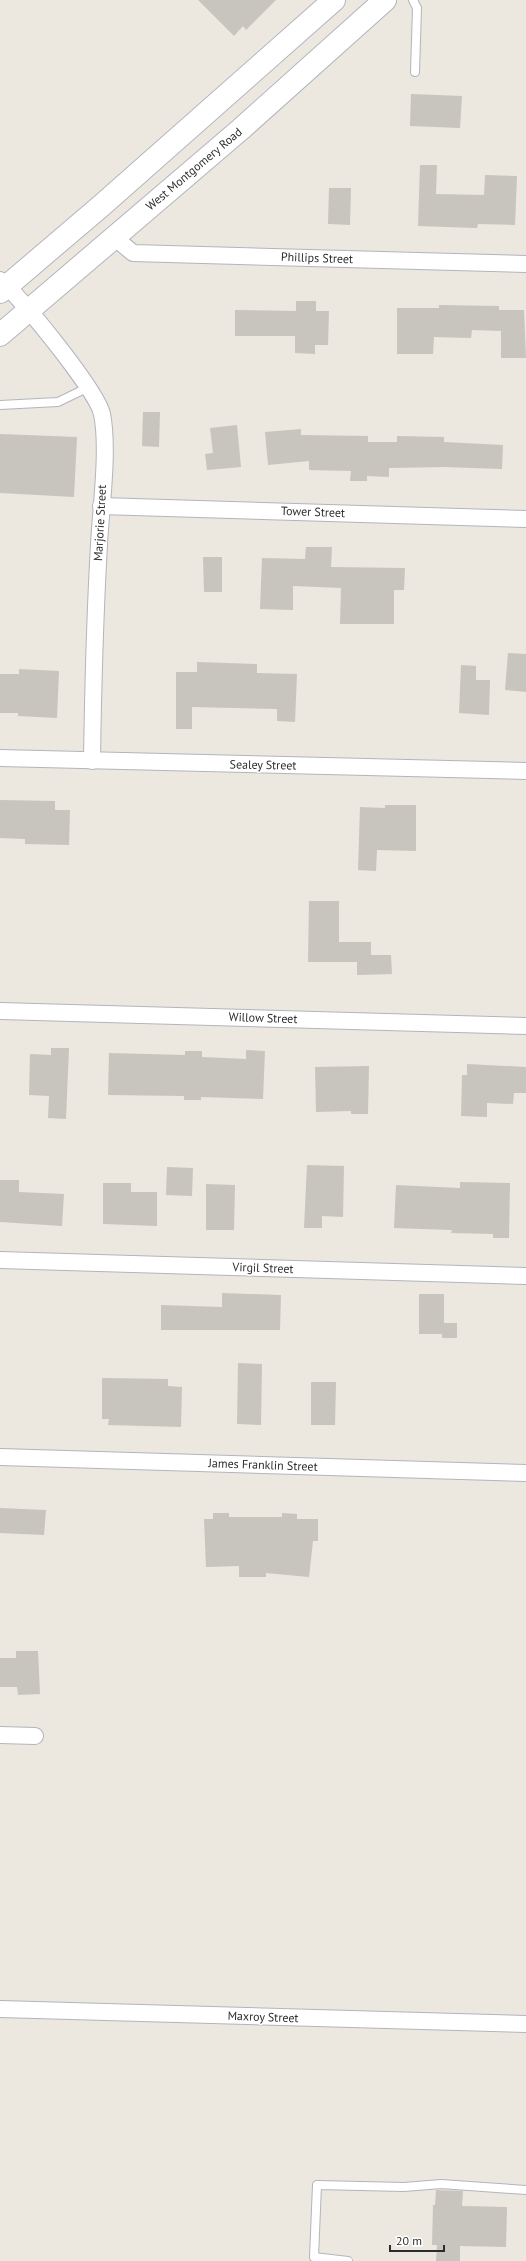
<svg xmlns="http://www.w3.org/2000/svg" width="526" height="2261" font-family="'PT Sans',sans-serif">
<rect width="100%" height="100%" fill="#ece7df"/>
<g fill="#c8c5be">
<polygon points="198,0 276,0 246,30 243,26 234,36"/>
<polygon points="411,94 462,96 460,128 410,126"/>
<polygon points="420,165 437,165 436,194 484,195 485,175 517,176 515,225 478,224 477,228 418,226"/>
<polygon points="329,188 351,188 350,225 328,224"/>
<polygon points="296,301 316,301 316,311 329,311 328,345 315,345 315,354 295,353 295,336 235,336 235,310 296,311"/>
<polygon points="439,305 499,306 499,310 524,310 526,358 501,358 501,331 472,330 471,338 434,337 433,354 397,354 397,308 439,308"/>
<polygon points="143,412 160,412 159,447 142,446"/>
<polygon points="237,425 241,467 207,470 205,454 213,453 210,428"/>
<polygon points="301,429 301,435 368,436 368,442 397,442 397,436 444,437 444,442 503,445 502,469 444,467 389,468 389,477 367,476 367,481 350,481 351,471 309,470 309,461 268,465 265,432"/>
<polygon points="0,434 77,437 74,497 0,493"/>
<polygon points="306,547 332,547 331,567 405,568 404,590 394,590 394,624 340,624 341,588 293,586 293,610 260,609 262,558 305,559"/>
<polygon points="203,557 222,557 222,592 204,592"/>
<polygon points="508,653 526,654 526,692 505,690"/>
<polygon points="197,662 257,664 257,673 297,674 295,722 277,721 277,709 192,707 192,729 176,729 176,672 197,672"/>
<polygon points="461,665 476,666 476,680 490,680 489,715 459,713"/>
<polygon points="19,669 59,671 57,718 18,716 18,713 0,713 0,674 19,674"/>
<polygon points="0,800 55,801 55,810 70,810 69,845 25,844 25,839 0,838"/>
<polygon points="385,805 416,805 416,851 377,850 376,871 358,870 360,807 385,808"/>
<polygon points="309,901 339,901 339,942 371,942 371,955 391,955 392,974 357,975 357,962 308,962"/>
<polygon points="51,1048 69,1048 66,1119 48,1118 49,1096 29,1095 30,1054 51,1055"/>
<polygon points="246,1050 265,1051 263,1099 201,1097 201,1100 184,1100 184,1096 108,1095 109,1053 185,1055 185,1051 202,1051 202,1057 246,1059"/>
<polygon points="467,1064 526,1067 526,1093 514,1093 513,1104 487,1103 487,1117 461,1116 462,1075 467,1075"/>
<polygon points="369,1066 368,1114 351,1114 351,1111 316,1112 315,1067"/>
<polygon points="307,1165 344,1166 343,1217 322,1216 322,1228 304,1228"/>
<polygon points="167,1167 193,1168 192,1196 166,1195"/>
<polygon points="0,1180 19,1180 19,1192 64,1194 62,1226 0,1222"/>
<polygon points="460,1182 510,1183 509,1238 493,1238 493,1234 451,1233 452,1230 394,1228 396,1185 460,1188"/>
<polygon points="103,1183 131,1183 131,1192 157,1192 157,1226 103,1224"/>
<polygon points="206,1184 235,1185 234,1230 206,1230"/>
<polygon points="222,1293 281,1295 280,1330 161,1330 161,1305 222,1307"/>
<polygon points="419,1294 444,1294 444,1323 457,1323 457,1338 442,1338 442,1334 419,1334"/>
<polygon points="238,1363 262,1364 261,1425 237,1424"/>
<polygon points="102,1378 168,1379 168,1386 182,1387 181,1427 108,1425 109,1419 102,1419"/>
<polygon points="311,1382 336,1382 335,1425 311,1425"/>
<polygon points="0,1508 46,1510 44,1535 0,1533"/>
<polygon points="213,1513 229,1513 229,1517 282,1517 282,1513 297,1514 297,1519 318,1519 318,1541 313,1541 309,1577 266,1573 266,1577 239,1577 239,1566 206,1567 204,1519 213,1519"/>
<polygon points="16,1651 38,1651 40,1694 18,1695 17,1687 0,1687 0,1658 16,1658"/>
<polygon points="436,2190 463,2191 462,2206 507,2207 506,2247 460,2246 460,2261 436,2261 437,2245 432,2245 433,2205 435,2205"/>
</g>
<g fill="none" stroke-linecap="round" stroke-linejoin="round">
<g stroke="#b3b5be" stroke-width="10">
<g id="service">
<polyline points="413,0 417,8 415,72"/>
<polyline points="0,405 58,402 89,387"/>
<polyline points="348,2261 314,2257 317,2185 404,2187 441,2184 526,2190"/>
</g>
</g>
<g stroke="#b3b5be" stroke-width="18">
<g id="minor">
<polyline points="114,237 133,253 526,264"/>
<path d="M0,280C20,296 97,391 102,414C109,449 101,507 99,544C95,616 93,688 92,761"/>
<polyline points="101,506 526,519"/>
<polyline points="0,758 526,771"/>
<polyline points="0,1011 526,1026"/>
<polyline points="0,1260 526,1276"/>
<polyline points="0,1457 526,1473"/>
<polyline points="0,1735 35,1736"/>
<polyline points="0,2009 526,2024"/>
</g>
</g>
<g stroke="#b3b5be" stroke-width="24">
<g id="secondary">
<polyline points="0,292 101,206 334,0"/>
<polyline points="0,335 241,129 385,0"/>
</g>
</g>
<use href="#service" stroke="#fff" stroke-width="8"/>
<use href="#minor" stroke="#fff" stroke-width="16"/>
<use href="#secondary" stroke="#fff" stroke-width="22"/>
</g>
<g text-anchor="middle" stroke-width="3" stroke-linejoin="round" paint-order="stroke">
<g font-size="12" fill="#2c2c2c" stroke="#fff">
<text transform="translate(194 169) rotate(-40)" y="4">West Montgomery Road</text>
<text transform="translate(317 258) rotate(2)" y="4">Phillips Street</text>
<text transform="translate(313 512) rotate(2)" y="4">Tower Street</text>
<text transform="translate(100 523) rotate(-87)" y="4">Marjorie Street</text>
<text transform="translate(263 765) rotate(1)" y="4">Sealey Street</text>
<text transform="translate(263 1018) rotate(2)" y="4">Willow Street</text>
<text transform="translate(263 1268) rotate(2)" y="4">Virgil Street</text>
<text transform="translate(263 1465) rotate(2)" y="4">James Franklin Street</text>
<text transform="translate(263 2017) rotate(2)" y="4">Maxroy Street</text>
</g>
</g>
<path d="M390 2245v6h54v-6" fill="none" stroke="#2c2c2c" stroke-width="2"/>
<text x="396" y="2245" font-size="12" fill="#2c2c2c" stroke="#ffffff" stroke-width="3" paint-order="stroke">20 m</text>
</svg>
